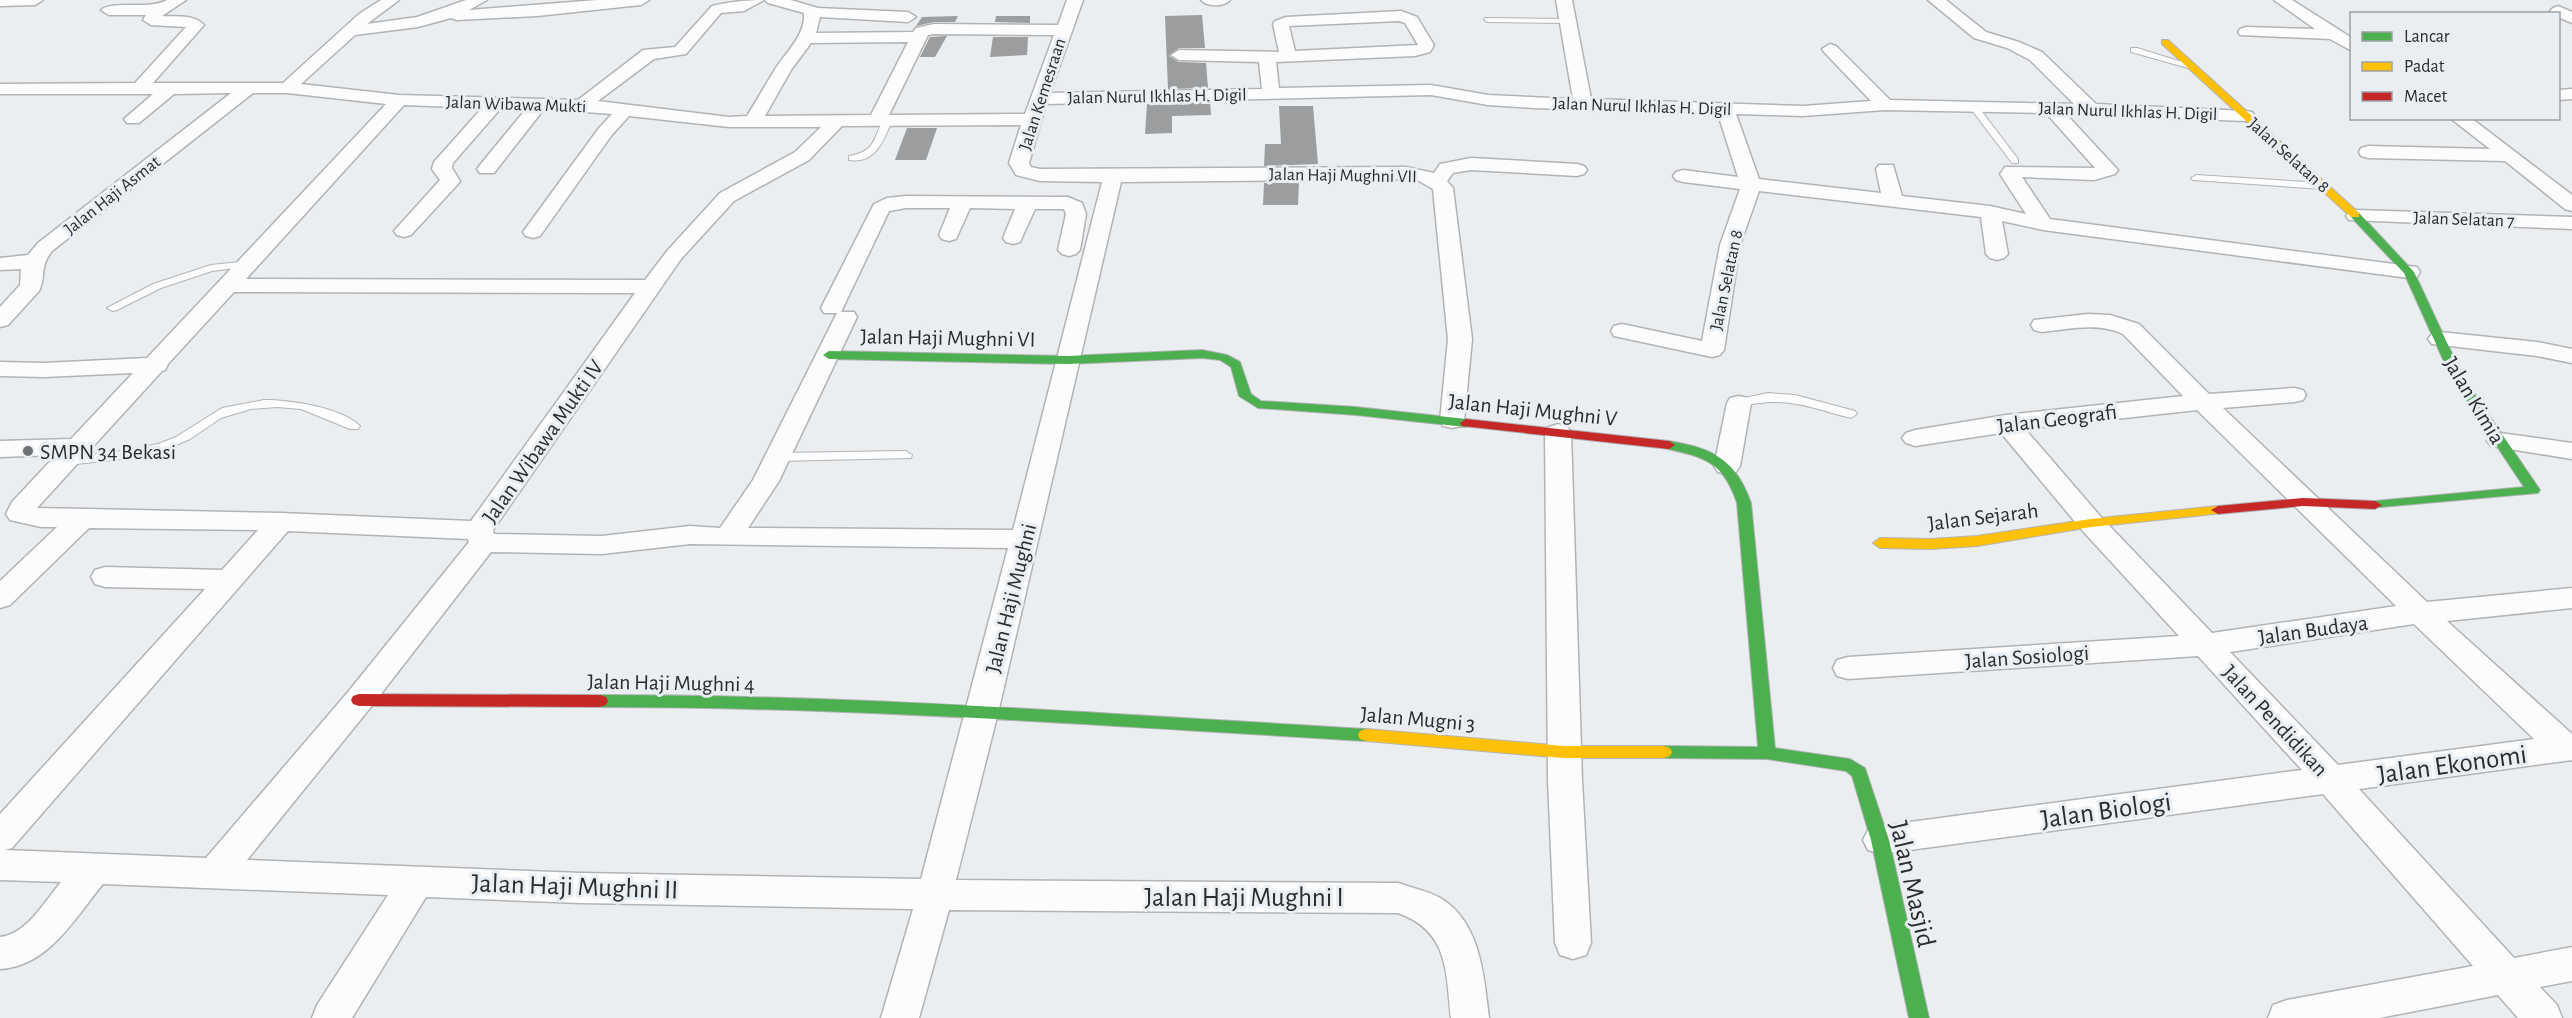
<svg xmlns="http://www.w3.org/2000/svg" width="2572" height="1018" font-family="'Alegreya Sans',sans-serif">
<rect width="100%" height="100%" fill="#ebeef1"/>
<g fill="#9b9d9e">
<polygon points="1202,15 1205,48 1179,48 1169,56 1179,62 1206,63 1208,88 1168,89 1165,16"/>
<polygon points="958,16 955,22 934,22 916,26 922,17"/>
<polygon points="996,16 1030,16 1030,23 995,22"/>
<polygon points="947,36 935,57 920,57 930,37"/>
<polygon points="993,37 1028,37 1027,55 990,57"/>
<polygon points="1210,102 1211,115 1172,116 1172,133 1145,134 1147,104"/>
<polygon points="1279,106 1313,106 1318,164 1264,166 1265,144 1281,144"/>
<polygon points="907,128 937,128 926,160 895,160"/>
<polygon points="1299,182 1298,205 1263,205 1264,183"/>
</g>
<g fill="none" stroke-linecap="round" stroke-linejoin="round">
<g stroke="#b1b3b5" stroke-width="2">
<g id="lane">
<polygon points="1485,18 1567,19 1571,21 1567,23 1488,22 1484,20"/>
<polygon points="2131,48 2137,48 2195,66 2188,68 2131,52"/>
<polygon points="1971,105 1977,105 2018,159 2018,163 2012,163 1971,109"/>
<path d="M885,117L893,119C883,140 877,164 849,160V156C877,151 872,139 885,117Z"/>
<polygon points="2196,175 2323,183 2328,186 2323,189 2193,180 2191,178"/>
<polygon points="249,261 253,262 253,266 212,271 161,288 117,310 113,311 107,308 153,284 211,265"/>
<path d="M1768,393L1795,395L1855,411L1857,414L1851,418C1807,407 1786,395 1739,407L1733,403L1735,400Z"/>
<path d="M264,400C290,400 341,407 360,426L358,429H350L301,409L277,407L251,409L221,418L190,439L167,449L122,459L67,465L61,461L67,457L122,451L158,444L176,437L222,408Z"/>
<polygon points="906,451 912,455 911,458 777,461 771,457 777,453"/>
</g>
</g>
<g stroke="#b1b3b5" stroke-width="3">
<g id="street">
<polygon points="0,0 43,0 35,5 0,6"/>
<path d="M167,0H186L162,16C176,17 194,14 204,25L153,83H283L359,14L381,0H399L367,24L417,17L466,0H487L469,10L597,0H649L641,5L537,16L457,20L451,18L418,27L355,35L301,84L399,95L578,100L643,50L675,47L712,6C728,2 747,0 764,0L744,11L721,13L686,54L654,59L598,101L729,117L747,116C756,101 765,86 774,71C785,53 806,35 804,13L768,3L765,0H791L818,8L908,12L916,17L908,22L820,17L816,33L913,32L916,28L934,24L1058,25L1067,0H1083L1050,93L1262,89L1259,62L1179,60L1171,55L1179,50L1279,52L1273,24L1275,21L1286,17L1401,11L1417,17L1434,45L1430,52L1415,56L1276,62L1279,88L1431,85L1488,95L1573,99L1556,0H1572L1591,99L1803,106L1871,101L1824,52L1822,49L1830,44L1836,46L1890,100L2074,104L2030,60L2007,48L1974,38L1928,0H1946L1986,32L2019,42L2042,52L2096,104L2246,111L2252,112L2255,116L2252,120L2246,121L2066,114L2118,170L2115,174L2094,180L2022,177L2050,219L2409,266L2417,267L2420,272L2417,277L2409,278L2043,230L2002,221L2008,254L2004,258L1997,260L1990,258L1986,254L1981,217L1759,191L1740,245L1724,350L1720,355L1712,357L1614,336L1611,331L1614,326L1622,324L1702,341L1720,245L1740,189L1683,182L1676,180L1673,176L1676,172L1683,170L1738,177L1718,114L1534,108L1488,105L1431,95L1046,104L1029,163L1031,167L1040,169L1406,167L1434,173L1440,164L1471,158L1577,164L1584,166L1587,170L1584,174L1577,176L1471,170L1453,173L1447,181L1453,188L1472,339L1464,421L1461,426L1452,428L1443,426L1440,421L1448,339L1433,189L1419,181L1406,179L1121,182L998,713L956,880L1398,883C1412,888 1429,891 1442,899C1481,924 1484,977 1489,1018H1451C1446,972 1449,931 1398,913L949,910L919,1018H881L913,909L581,903L426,897L352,1018H312L317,1005L388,895L103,884C74,919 49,966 0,969V937C26,935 45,901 61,882L0,880V814L205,589L105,587L95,584L91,577L95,570L105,567L222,570L258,530L89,528L10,605L0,608V581L57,527H41L10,520L6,514L12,502L56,455L0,457V441L71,439L133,373L44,377L0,376V362L44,363L147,358L386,104L287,93H253L52,251C39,267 46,279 39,291L8,325L0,327V307L20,285L21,269L0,270V258L28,255L38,243L231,93L174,94L139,123H127L124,119L153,94H0V84L135,83L186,27L151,25L143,20L146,15H109L101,10C112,0 150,10 167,0ZM1399,21L1405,23L1418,45L1295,51L1289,26ZM934,34L1054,35L1025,114L889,115L928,35ZM908,42L871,115L765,116L791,70L811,43ZM404,105L482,108L434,162L432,169L440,180L394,231L397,235L404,237L411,235L457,185L460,181L452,168L453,163L501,108L526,109L480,165L477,169L480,173H494L544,109L612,114L599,128L523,232L526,236L533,238L540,236L611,136L629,116L729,127H821L795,152L720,193L667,251L645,280L246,279ZM1885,110L2046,113L2095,168L2005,167L2000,174L2026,214L1990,206L1902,196L1893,165H1879L1876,169L1881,193L1759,179L1736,114L1803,116ZM1021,125L1009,163L1016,175L1040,181L1102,182L1013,530L748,528L779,481L857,317L854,312H841L889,211L906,208H950L939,235L942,239L949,241L956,239L970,208L1015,209L1003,238L1006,242L1013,244L1020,242L1035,209H1064L1066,214L1058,250L1062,254L1069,256L1076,254L1080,250L1086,214L1082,203L1068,197L906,196L887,198L874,204L821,308L824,313H837L753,480L720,528L690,526L602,536L494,534L493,530L681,259L734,201L809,160L842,126ZM234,292L635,293L471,521L281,513L37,508L162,371L165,370L168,364ZM288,531L468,539L469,542L348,692L206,858L5,850L12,848ZM690,544L1008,548L921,879L581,873L247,860L370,708L491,552L602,554Z"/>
<path d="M1201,0H1230C1224,7 1207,7 1201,0Z"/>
<polygon points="2274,0 2292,0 2352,38 2352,51 2330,39 2240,35 2238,32 2240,29 2246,27 2315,29"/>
<polygon points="2558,6 2572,12 2572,23 2558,17 2558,14 2552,14 2550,11 2553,8"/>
<polygon points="2572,89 2572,99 2558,100 2558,90"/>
<polygon points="2450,118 2471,118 2572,195 2572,211 2565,209 2505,161 2368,158 2361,156 2359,152 2361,148 2368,146 2490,149"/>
<polygon points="2356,210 2572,217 2572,229 2349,220 2346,216 2349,212"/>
<path d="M2088,314L2110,315L2139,324L2209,394L2294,388L2303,390L2306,395L2303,400L2294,402L2223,408L2427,602L2572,588V608L2447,621L2572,734V760L2359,789L2514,958L2572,947V981L2540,987L2557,1005L2562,1018H2518L2498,995L2379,1018H2268L2273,1005L2287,1000L2473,966L2323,794L1880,854L1868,850L1863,840L1868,830L1880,826L2302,770L2198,656L1848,679L1837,676L1833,668L1837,660L1848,657L2179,636L2081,529L2001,433L1915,446L1906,443L1902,438L1906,433L1915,430L2006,415L2183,396L2123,334C2098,322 2069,329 2042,332L2034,330L2031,325L2034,320ZM2197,410L2396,606L2212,633L2101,517L2025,429ZM2414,624L2534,739L2338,765L2230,652Z"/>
<polygon points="2440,332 2537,342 2572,349 2572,363 2537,356 2432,344 2428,339 2432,334"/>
<polygon points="1739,396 1748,398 1751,403 1740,466 1736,472 1727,474 1718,472 1714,466 1727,403 1730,398"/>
<polygon points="1558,424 1567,427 1571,432 1582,780 1591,943 1586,955 1573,959 1560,955 1555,943 1548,780 1545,432 1549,427"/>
<polygon points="2500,433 2572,443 2572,459 2491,446 2487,441 2491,436"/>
</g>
</g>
<g stroke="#b1b3b5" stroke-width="2">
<g id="fast">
<polygon points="2355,212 2359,213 2414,272 2463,377 2540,490 2538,493 2370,508 2368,505 2370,502 2375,501 2524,487 2451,377 2404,273 2351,217 2350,215"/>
<polygon points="1202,350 1227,355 1240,362 1251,394 1261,401 1356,407 1466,419 1472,423 1466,427 1356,415 1258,408 1239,396 1231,367 1220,360 1202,358 1068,364 829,359 823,355 829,351 1068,356"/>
<path d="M1669,441C1713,448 1736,460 1751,503L1775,748L1850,759L1865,768L1889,840L1929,1018H1909L1871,840L1852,776L1846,771L1767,759L1664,758L1658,756L1656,752L1658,748L1664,746L1758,747L1737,503C1723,461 1704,457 1664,448L1663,445L1664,442Z"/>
<path d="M600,695C855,695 1111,714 1366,729L1372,731L1374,735L1372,739L1366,741C1111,726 855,707 600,707L594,705L592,701L594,697Z"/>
</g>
</g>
<g stroke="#b1b3b5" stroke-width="2">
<g id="slow">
<polygon points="2162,40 2168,40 2359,213 2359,217 2351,217 2162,44"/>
<polygon points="2218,506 2223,507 2225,510 2223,513 2091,527 1977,546 1931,549 1880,548 1873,543 1880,538 1931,539 1977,536 2091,519"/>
<polygon points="1366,729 1564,746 1664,746 1670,748 1672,752 1670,756 1664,758 1564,758 1366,741 1360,739 1358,735 1360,731"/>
</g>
</g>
<g stroke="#b1b3b5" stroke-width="2">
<g id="jam">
<polygon points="1466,419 1669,441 1675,445 1669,449 1462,426 1460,423"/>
<polygon points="2303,498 2375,501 2382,505 2375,509 2303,506 2218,514 2211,510 2218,506"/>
<polygon points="359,694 600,695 606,697 608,701 606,705 600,707 359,706 353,704 351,700 353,696"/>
</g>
</g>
<use href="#lane" fill="#fcfcfd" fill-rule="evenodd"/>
<use href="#street" fill="#fcfcfd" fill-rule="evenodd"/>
<use href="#fast" fill="#4caf50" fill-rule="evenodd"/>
<use href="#slow" fill="#ffc107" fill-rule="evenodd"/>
<use href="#jam" fill="#c62828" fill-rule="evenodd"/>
</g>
<circle fill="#6e7072" stroke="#e9eef3" stroke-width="2" cx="28" cy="451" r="6"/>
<g text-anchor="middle" stroke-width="6" stroke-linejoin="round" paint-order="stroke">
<g font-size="18" fill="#2a2c2e" stroke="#e9eef3">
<text transform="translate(1042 94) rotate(-72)" y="6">Jalan Kemesraan</text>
<text transform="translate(1157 96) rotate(-1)" y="6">Jalan Nurul Ikhlas H. Digil</text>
<text transform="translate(516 104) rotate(2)" y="6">Jalan Wibawa Mukti</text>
<text transform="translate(1642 106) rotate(2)" y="6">Jalan Nurul Ikhlas H. Digil</text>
<text transform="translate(2128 111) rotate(2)" y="6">Jalan Nurul Ikhlas H. Digil</text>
<text transform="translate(2289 155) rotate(42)" y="6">Jalan Selatan 8</text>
<text transform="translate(1343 175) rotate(1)" y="6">Jalan Haji Mughni VII</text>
<text transform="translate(112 195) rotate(-38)" y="6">Jalan Haji Asmat</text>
<text transform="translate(2464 219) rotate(2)" y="6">Jalan Selatan 7</text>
<text transform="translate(1726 280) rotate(-78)" y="6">Jalan Selatan 8</text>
</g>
<g font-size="22" fill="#2a2c2e" stroke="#e9eef3">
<text transform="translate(948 337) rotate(1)" y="8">Jalan Haji Mughni VI</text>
<text transform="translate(2475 400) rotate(59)" y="8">Jalan Kimia</text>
<text transform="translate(1533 409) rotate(6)" y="8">Jalan Haji Mughni V</text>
<text transform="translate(2057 418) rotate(-7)" y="8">Jalan Geografi</text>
<text transform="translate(542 441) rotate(-55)" y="8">Jalan Wibawa Mukti IV</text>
<text transform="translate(1983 516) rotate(-7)" y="8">Jalan Sejarah</text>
<text transform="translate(1010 598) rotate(-76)" y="8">Jalan Haji Mughni</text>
<text transform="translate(2313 629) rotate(-8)" y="8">Jalan Budaya</text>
<text transform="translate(2027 656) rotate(-4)" y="8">Jalan Sosiologi</text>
<text transform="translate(671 682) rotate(1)" y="8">Jalan Haji Mughni 4</text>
<text transform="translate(1418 718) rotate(5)" y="8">Jalan Mugni 3</text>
<text transform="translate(2276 720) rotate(47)" y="8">Jalan Pendidikan</text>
</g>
<g font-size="22" fill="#2a2c2e" stroke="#e9eef3" text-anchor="start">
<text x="40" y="459">SMPN 34 Bekasi</text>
</g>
<g font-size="27" fill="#2a2c2e" stroke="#e9eef3">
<text transform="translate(2452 764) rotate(-8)" y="9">Jalan Ekonomi</text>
<text transform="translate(2106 810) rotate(-8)" y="9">Jalan Biologi</text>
<text transform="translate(1913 884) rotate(77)" y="9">Jalan Masjid</text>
<text transform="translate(575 886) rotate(2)" y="9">Jalan Haji Mughni II</text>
<text x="1244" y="906">Jalan Haji Mughni I</text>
</g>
</g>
<rect x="2350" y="12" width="210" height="108" fill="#e9eef3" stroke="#9da0a4" stroke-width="1.5"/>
<rect x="2362" y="32" width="30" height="9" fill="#4caf50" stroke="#9da0a4" stroke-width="1.5"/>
<text x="2404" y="42" font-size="18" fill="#2a2c2e">Lancar</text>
<rect x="2362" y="62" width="30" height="9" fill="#ffc107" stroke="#9da0a4" stroke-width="1.5"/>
<text x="2404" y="72" font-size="18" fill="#2a2c2e">Padat</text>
<rect x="2362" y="92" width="30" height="9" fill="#c62828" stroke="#9da0a4" stroke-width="1.5"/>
<text x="2404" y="102" font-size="18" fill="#2a2c2e">Macet</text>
</svg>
